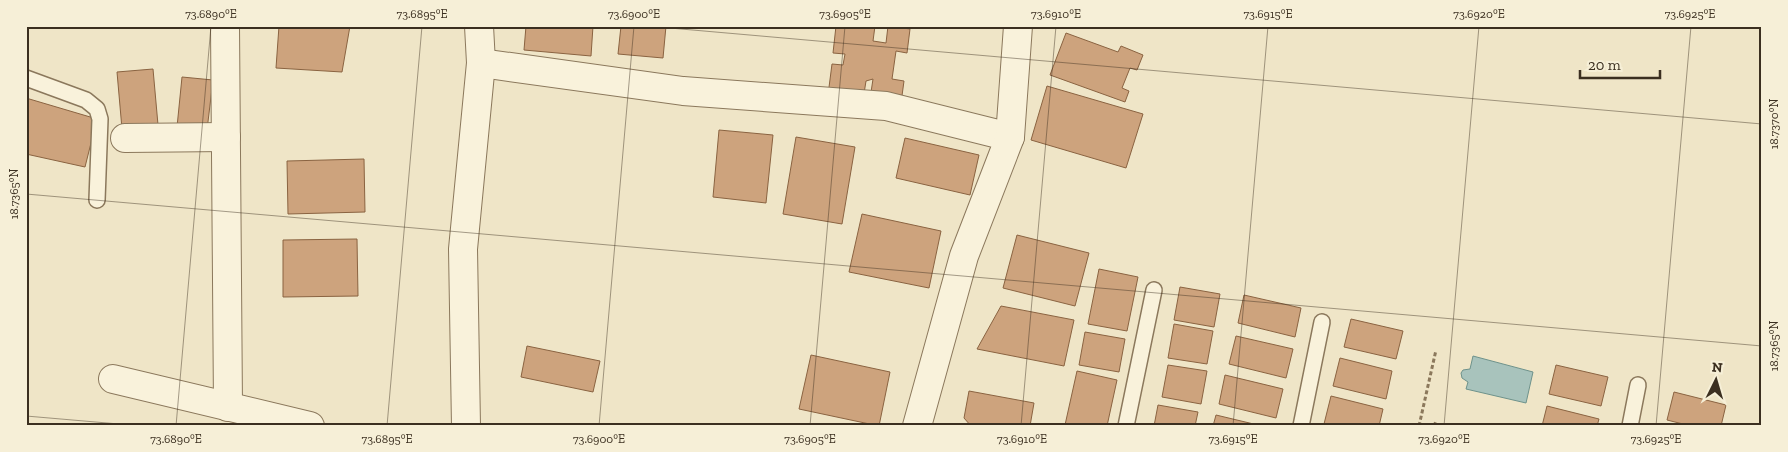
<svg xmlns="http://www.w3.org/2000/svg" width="1788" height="452" font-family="'Zilla Slab',serif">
<rect width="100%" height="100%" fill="#efe5c7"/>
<polygon fill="#a8c3bc" stroke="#6e928b" points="1473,356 1533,372 1526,403 1466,389 1468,382 1462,378 1461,373 1463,370 1470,369"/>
<g fill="#cda37d" stroke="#8a6341">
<polygon points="279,26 350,26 342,72 276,68"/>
<polygon points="526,26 593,26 591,56 524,50"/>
<polygon points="621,26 666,26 663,58 618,54"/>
<polygon points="836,26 875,26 873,41 886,43 888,26 910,29 907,53 896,51 892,79 904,81 901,103 870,99 873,79 866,81 863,100 828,95 832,64 843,65 845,54 833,53"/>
<polygon points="1066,33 1118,52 1121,46 1143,55 1137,70 1130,68 1122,88 1129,91 1125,102 1050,75"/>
<polygon points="153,69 159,136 122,129 117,72"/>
<polygon points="182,77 213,80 207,130 177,127"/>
<polygon points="1047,86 1143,114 1126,168 1031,140"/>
<polygon points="26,98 97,119 85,167 26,154"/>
<polygon points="719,130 773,135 766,203 713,197"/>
<polygon points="796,137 855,147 842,224 783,214"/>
<polygon points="905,138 979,155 970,195 896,178"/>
<polygon points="364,159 365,212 288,214 287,161"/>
<polygon points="862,214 941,231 929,288 849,272"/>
<polygon points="1017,235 1089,253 1075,306 1003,288"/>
<polygon points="357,239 358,296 283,297 283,240"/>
<polygon points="1099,269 1138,277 1127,331 1088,324"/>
<polygon points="1180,287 1220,294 1214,327 1174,320"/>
<polygon points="1244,295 1301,308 1295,337 1238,323"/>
<polygon points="1001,306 1074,320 1064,366 977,349"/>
<polygon points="1351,319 1403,331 1396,359 1344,347"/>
<polygon points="1174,324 1213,331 1207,364 1168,358"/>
<polygon points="1085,332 1125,339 1119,372 1079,365"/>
<polygon points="1236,336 1293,349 1286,378 1229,364"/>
<polygon points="527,346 600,361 593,392 521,377"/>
<polygon points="811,355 890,372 879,426 799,409"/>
<polygon points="1340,358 1392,371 1386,399 1333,386"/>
<polygon points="1168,365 1207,371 1201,404 1162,397"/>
<polygon points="1556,365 1608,377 1601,406 1549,394"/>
<polygon points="1077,371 1117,380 1107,426 1065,425"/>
<polygon points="1225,375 1283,389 1276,418 1219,404"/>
<polygon points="969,391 1034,403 1030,426 971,426 964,418"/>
<polygon points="1674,392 1726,405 1721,426 1691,426 1667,420"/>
<polygon points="1331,396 1383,409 1379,426 1324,424"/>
<polygon points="1158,405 1198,412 1195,426 1154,426"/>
<polygon points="1547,406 1599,419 1597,426 1542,426"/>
<polygon points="1216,415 1262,426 1213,426"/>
</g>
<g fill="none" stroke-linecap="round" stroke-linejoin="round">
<g stroke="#8b785c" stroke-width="18">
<g id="service">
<polyline points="26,78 86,100 97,109 100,119 97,200"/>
<polyline points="1126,426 1154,290"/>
<polyline points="1301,426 1322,322"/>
<polyline points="1630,426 1638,385"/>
</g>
</g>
<g stroke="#8b785c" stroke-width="30">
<g id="minor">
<polyline points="225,26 228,407"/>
<polyline points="481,63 683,91 886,106 1010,137"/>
<polyline points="125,138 226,137"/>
<polyline points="113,379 310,426"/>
<polyline points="466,426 463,249 481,63 479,26"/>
<polyline points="917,426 964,256 1010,137 1018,26"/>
</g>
</g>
<g stroke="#8b785c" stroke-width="3" stroke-dasharray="4 2.5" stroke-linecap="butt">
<polyline points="1419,426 1436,350"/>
<polyline points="1434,426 1436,421"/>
</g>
<use href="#service" stroke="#f9f2db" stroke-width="15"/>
<use href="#minor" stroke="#f9f2db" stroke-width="28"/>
</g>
<path fill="none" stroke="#3b2f20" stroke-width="1" stroke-opacity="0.45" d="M647,26L1762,124M26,194L1762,346M26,416L142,426M176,426L211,26M387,426L422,26M599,426L634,26M810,426L845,26M1021,426L1056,26M1233,426L1268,26M1444,426L1479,26M1656,426L1691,26"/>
<rect width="1788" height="452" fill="none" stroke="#f6efd7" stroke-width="55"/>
<g transform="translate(1716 380) rotate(5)" stroke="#f6efd7" stroke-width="4" paint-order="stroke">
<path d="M0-4L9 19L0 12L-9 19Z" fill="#3b2f20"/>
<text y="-8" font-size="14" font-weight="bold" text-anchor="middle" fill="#3b2f20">N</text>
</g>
<path d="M1580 70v8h80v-8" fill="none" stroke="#3b2f20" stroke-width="2.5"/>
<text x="1588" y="70" font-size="15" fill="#3b2f20" stroke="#f6efd7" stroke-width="4" paint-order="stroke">20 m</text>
<rect x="28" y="28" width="1732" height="396" fill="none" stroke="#3b2f20" stroke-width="2"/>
<g font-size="12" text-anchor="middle" fill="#3b2f20">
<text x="211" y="18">73.6890°E</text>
<text x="422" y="18">73.6895°E</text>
<text x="634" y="18">73.6900°E</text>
<text x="845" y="18">73.6905°E</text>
<text x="1056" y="18">73.6910°E</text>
<text x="1268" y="18">73.6915°E</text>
<text x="1479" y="18">73.6920°E</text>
<text x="1690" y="18">73.6925°E</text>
<text transform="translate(1774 124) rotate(-90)" y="4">18.7370°N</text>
<text transform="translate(14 194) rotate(-90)" y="4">18.7365°N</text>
<text transform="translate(1774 346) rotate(-90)" y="4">18.7365°N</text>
<text x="176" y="443">73.6890°E</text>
<text x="387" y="443">73.6895°E</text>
<text x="599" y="443">73.6900°E</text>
<text x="810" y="443">73.6905°E</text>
<text x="1022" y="443">73.6910°E</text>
<text x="1233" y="443">73.6915°E</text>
<text x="1444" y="443">73.6920°E</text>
<text x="1656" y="443">73.6925°E</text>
</g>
</svg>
